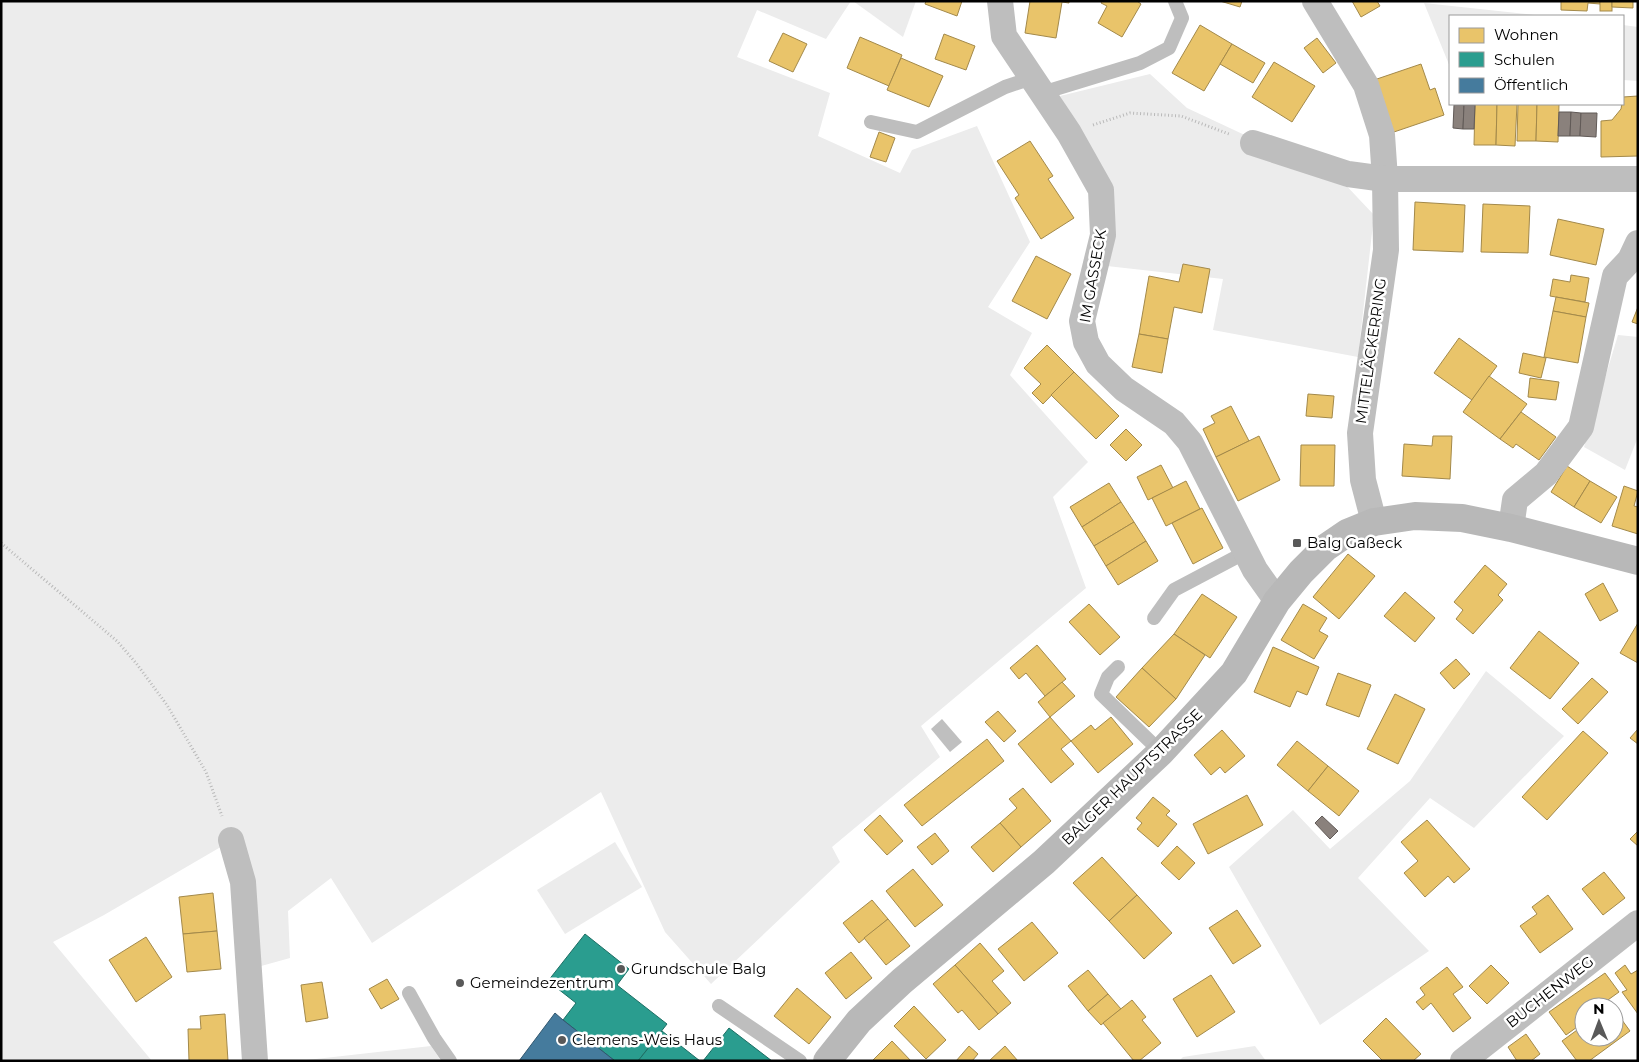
<svg xmlns="http://www.w3.org/2000/svg" width="1639" height="1062" font-family="Montserrat,sans-serif">
<rect width="100%" height="100%" fill="#fff"/>
<g fill="#ececec">
<polygon points="1,1 851,1 826,39 757,10 737,57 830,93 818,136 900,173 912,150 977,126 1030,242 988,307 1032,333 1010,375 1088,462 1053,497 1086,588 921,726 940,757 832,847 840,862 711,984 665,932 601,792 372,943 331,878 288,911 290,958 250,969 231,841 104,915 53,942 152,1061 1,1061"/>
<polygon points="853,1 916,1 903,37"/>
<polygon points="1424,3 1544,16 1450,16 1450,67"/>
<polygon points="1623,25 1638,27 1638,81 1623,80"/>
<polygon points="1150,74 1187,108 1341,180 1374,215 1358,357 1213,330 1223,279 1107,266 1113,188 1060,96"/>
<polygon points="1618,335 1638,337 1638,437 1625,470 1584,447"/>
<polygon points="1486,671 1564,736 1474,828 1430,798 1358,878 1429,951 1320,1025 1229,867 1293,810 1330,849 1410,781"/>
<polygon points="615,842 642,887 565,934 537,890"/>
<polygon points="431,1046 441,1061 298,1061"/>
<polygon points="1255,1046 1266,1061 1179,1061 1183,1057"/>
</g>
<polygon fill="#bfbfbf" points="942,719 962,742 950,752 931,729"/>
<g fill="#e9c46a" stroke="#a3894a">
<polygon points="926,1 962,1 957,16 925,4"/>
<polygon points="1030,1 1069,1 1069,3 1062,2 1056,38 1025,33"/>
<polygon points="1102,1 1137,1 1141,4 1122,37 1098,23 1107,6 1101,3"/>
<polygon points="1220,1 1242,1 1240,7"/>
<polygon points="1352,1 1377,1 1380,6 1361,17"/>
<polygon points="1561,1 1600,1 1600,4 1588,3 1587,11 1561,10"/>
<rect x="1600" y="1" width="12" height="10"/>
<polygon points="1612,1 1633,1 1633,8 1612,7"/>
<polygon points="1200,25 1232,44 1204,91 1172,73"/>
<polygon points="783,33 807,44 793,72 769,61"/>
<polygon points="944,34 975,46 966,70 935,59"/>
<polygon points="860,37 902,55 889,86 847,68"/>
<polygon points="1317,38 1336,63 1323,73 1304,48"/>
<polygon points="1232,44 1265,63 1253,83 1220,64"/>
<polygon points="901,58 943,76 929,107 887,90"/>
<polygon points="1274,62 1315,86 1292,122 1252,97"/>
<polygon points="1421,64 1430,90 1435,88 1444,115 1391,133 1374,80"/>
<polygon points="1638,96 1638,156 1601,157 1601,121 1612,120 1621,109 1623,97"/>
<polygon points="1475,104 1497,104 1496,145 1474,145"/>
<polygon points="1497,104 1517,104 1515,146 1496,145"/>
<polygon points="1518,104 1537,104 1536,141 1517,141"/>
<polygon points="1537,104 1559,104 1558,142 1536,141"/>
<polygon points="879,132 895,138 886,162 870,157"/>
<polygon points="1030,141 1053,176 1048,179 1074,218 1041,239 1015,198 1019,195 997,161"/>
<polygon points="1415,202 1465,205 1463,252 1413,250"/>
<polygon points="1483,204 1530,206 1528,253 1481,252"/>
<polygon points="1558,219 1604,229 1596,265 1550,255"/>
<polygon points="1036,256 1071,274 1047,319 1012,301"/>
<polygon points="1183,264 1210,269 1202,313 1174,307 1168,339 1139,334 1149,276 1179,282"/>
<polygon points="1571,275 1589,278 1585,302 1550,296 1553,279 1570,282"/>
<polygon points="1556,297 1589,303 1586,317 1553,311"/>
<polygon points="1638,307 1638,324 1632,322"/>
<polygon points="1553,311 1586,317 1578,363 1544,357"/>
<polygon points="1139,334 1168,339 1162,373 1132,367"/>
<polygon points="1459,338 1497,366 1472,400 1434,373"/>
<polygon points="1047,345 1074,372 1043,404 1032,393 1041,384 1024,368"/>
<polygon points="1523,353 1546,358 1541,378 1519,373"/>
<polygon points="1074,372 1119,416 1096,439 1051,395"/>
<polygon points="1489,376 1527,404 1500,439 1463,412"/>
<polygon points="1530,378 1559,382 1556,400 1528,397"/>
<polygon points="1308,394 1334,396 1332,418 1306,416"/>
<polygon points="1231,406 1249,441 1216,457 1203,429 1215,423 1211,416"/>
<polygon points="1521,412 1556,437 1539,460 1516,444 1513,448 1500,439"/>
<polygon points="1126,429 1142,445 1126,461 1110,445"/>
<polygon points="1259,436 1280,480 1238,501 1216,457"/>
<polygon points="1433,436 1452,436 1450,479 1402,476 1404,444 1432,446"/>
<polygon points="1301,445 1335,445 1334,486 1300,486"/>
<polygon points="1161,465 1173,488 1148,500 1137,477"/>
<polygon points="1567,466 1590,481 1574,507 1551,492"/>
<polygon points="1186,481 1200,509 1166,526 1152,498"/>
<polygon points="1590,481 1617,497 1601,523 1574,507"/>
<polygon points="1109,483 1121,502 1082,527 1070,507"/>
<polygon points="1624,486 1638,491 1634,506 1638,507 1638,534 1612,526"/>
<polygon points="1121,502 1134,522 1094,546 1082,527"/>
<polygon points="1202,508 1223,548 1193,564 1172,523"/>
<polygon points="1134,522 1146,541 1106,566 1094,546"/>
<polygon points="1146,541 1158,561 1118,585 1106,566"/>
<polygon points="1348,554 1375,576 1339,619 1313,597"/>
<polygon points="1485,565 1507,584 1498,595 1503,600 1473,634 1456,619 1463,610 1454,602"/>
<polygon points="1603,583 1618,611 1600,621 1585,594"/>
<polygon points="1405,592 1435,618 1415,642 1384,616"/>
<polygon points="1202,594 1237,617 1210,658 1174,634"/>
<polygon points="1089,604 1120,637 1100,655 1069,622"/>
<polygon points="1303,604 1327,618 1319,631 1328,636 1314,659 1281,640"/>
<polygon points="1638,623 1638,663 1620,653"/>
<polygon points="1539,631 1579,663 1550,699 1510,668"/>
<polygon points="1174,634 1205,655 1176,699 1142,668"/>
<polygon points="1037,645 1066,679 1045,696 1026,673 1019,679 1010,668"/>
<polygon points="1273,647 1319,667 1307,695 1297,691 1290,707 1254,692"/>
<polygon points="1456,659 1470,674 1454,689 1440,673"/>
<polygon points="1142,668 1176,699 1149,727 1116,697"/>
<polygon points="1338,673 1371,685 1359,717 1326,705"/>
<polygon points="1592,678 1608,692 1578,724 1562,709"/>
<polygon points="1062,682 1075,696 1050,717 1038,702"/>
<polygon points="1395,694 1425,709 1398,764 1367,749"/>
<polygon points="998,711 1016,731 1004,742 985,722"/>
<polygon points="1050,717 1071,741 1061,749 1074,764 1051,783 1018,744"/>
<polygon points="1111,717 1133,744 1098,773 1071,741 1091,725 1095,730"/>
<polygon points="1638,729 1638,744 1630,738"/>
<polygon points="1222,730 1245,756 1225,773 1220,767 1211,775 1194,755"/>
<polygon points="1583,731 1608,753 1547,820 1522,797"/>
<polygon points="987,739 1004,761 922,826 904,805"/>
<polygon points="1297,741 1328,766 1308,791 1277,765"/>
<polygon points="1328,766 1359,791 1339,816 1308,791"/>
<polygon points="1023,788 1051,821 1021,847 1000,823 1017,808 1009,799"/>
<polygon points="1247,795 1263,825 1208,854 1193,824"/>
<polygon points="1153,797 1170,811 1166,815 1177,824 1158,847 1137,829 1142,823 1136,818"/>
<polygon points="880,815 903,841 887,855 864,830"/>
<polygon points="1427,820 1470,869 1454,883 1448,876 1425,897 1404,873 1418,861 1401,842"/>
<polygon points="1000,823 1021,847 993,872 971,847"/>
<polygon points="1638,831 1638,846 1630,839"/>
<polygon points="935,833 949,851 932,865 917,847"/>
<polygon points="1177,846 1195,863 1179,880 1161,863"/>
<polygon points="1102,857 1137,895 1109,921 1073,883"/>
<polygon points="913,869 943,905 915,927 886,891"/>
<polygon points="1604,872 1625,898 1603,915 1582,889"/>
<polygon points="213,893 217,931 183,934 179,897"/>
<polygon points="1137,895 1172,933 1144,959 1109,921"/>
<polygon points="1548,895 1573,929 1540,953 1520,926 1537,914 1532,907"/>
<polygon points="872,900 888,919 859,943 843,923"/>
<polygon points="1237,910 1261,946 1233,964 1209,928"/>
<polygon points="888,919 910,946 886,965 864,938"/>
<polygon points="1032,922 1058,953 1024,981 998,949"/>
<polygon points="217,931 221,969 187,972 183,934"/>
<polygon points="146,937 172,977 136,1002 109,960"/>
<polygon points="980,943 1004,971 992,981 1011,1003 998,1014 955,965"/>
<polygon points="851,952 872,978 846,999 825,973"/>
<polygon points="955,965 998,1014 979,1030 962,1010 958,1013 933,984"/>
<polygon points="1491,965 1509,983 1487,1004 1469,986"/>
<polygon points="1625,965 1631,974 1638,970 1638,1014 1622,992 1627,990 1615,973"/>
<polygon points="1447,967 1463,987 1453,994 1471,1018 1453,1032 1431,1003 1423,1010 1416,1002 1425,995 1420,988"/>
<polygon points="1088,970 1108,994 1088,1011 1068,986"/>
<polygon points="1605,973 1619,992 1598,1007 1584,1007 1584,1022 1566,1035 1549,1012"/>
<polygon points="1211,975 1235,1012 1197,1037 1173,999"/>
<polygon points="387,979 399,999 381,1009 369,989"/>
<polygon points="322,982 328,1018 306,1022 301,985"/>
<polygon points="797,988 831,1017 809,1044 774,1016"/>
<polygon points="1108,994 1121,1009 1101,1025 1088,1011"/>
<polygon points="1132,1000 1146,1017 1142,1020 1161,1043 1139,1061 1134,1061 1103,1023"/>
<polygon points="914,1006 946,1040 926,1059 894,1026"/>
<polygon points="1614,1009 1630,1031 1589,1061 1577,1061 1562,1041 1584,1025 1584,1037 1614,1037"/>
<polygon points="225,1014 228,1061 189,1061 188,1029 201,1029 200,1016"/>
<polygon points="1386,1018 1421,1054 1413,1061 1383,1061 1363,1041"/>
<polygon points="1526,1034 1540,1054 1531,1061 1517,1061 1508,1047"/>
<polygon points="892,1041 911,1061 872,1061"/>
<polygon points="969,1046 978,1054 972,1061 956,1061"/>
<polygon points="1005,1046 1018,1061 989,1061"/>
</g>
<g fill="#2a9d8f" stroke="#1d6e64">
<polygon points="585,934 629,969 617,985 667,1024 638,1061 615,1061 563,1020 576,1003 548,981"/>
<polygon points="729,1028 772,1061 703,1061"/>
<polygon points="662,1031 700,1061 638,1061"/>
</g>
<polygon fill="#457b9d" stroke="#30566e" points="555,1013 563,1020 615,1061 519,1061"/>
<g fill="#8a817c" stroke="#615a57">
<polygon points="1454,105 1464,105 1463,129 1453,128"/>
<polygon points="1464,105 1475,105 1474,129 1463,129"/>
<polygon points="1559,112 1571,112 1570,136 1558,136"/>
<polygon points="1571,112 1581,113 1580,136 1570,136"/>
<polygon points="1581,113 1597,113 1596,137 1580,136"/>
<polygon points="1322,816 1338,831 1330,839 1315,823"/>
</g>
<g fill="none" stroke-linecap="round" stroke-linejoin="round">
<g stroke="#b9b9b9" stroke-width="3" stroke-dasharray="1 2.5" stroke-linecap="butt">
<polyline points="1093,125 1130,113 1181,116 1229,134"/>
<polyline points="1,543 117,641 136,663 167,705 206,772 222,816"/>
</g>
<g stroke="#bebebe" stroke-width="14">
<polyline points="1042,93 1140,63 1169,48 1182,18 1175,1"/>
<polyline points="871,122 917,132 1005,87 1032,78"/>
<polyline points="1154,618 1174,590 1246,552"/>
<polyline points="1118,667 1108,677 1101,694 1161,752"/>
<polyline points="409,993 434,1038 450,1061"/>
<polyline points="719,1006 800,1061"/>
</g>
<g stroke="#bebebe" stroke-width="26">
<polyline points="1000,1 1004,36 1069,133 1101,190 1103,235 1082,321 1086,342 1098,364 1124,389 1174,423 1190,442 1255,570 1277,601"/>
<polyline points="1315,1 1366,85 1382,135 1385,179 1386,250 1360,433 1363,480 1374,522"/>
<polyline points="1253,143 1348,174 1385,179 1638,179"/>
<polyline points="1511,528 1515,500 1546,474 1581,427 1615,276 1630,260 1638,243"/>
<polyline points="231,840 243,882 255,1061"/>
<polyline points="1463,1061 1638,923"/>
</g>
<polyline stroke="#b8b8b8" stroke-width="28" points="827,1061 859,1021 902,981 1044,862 1161,752 1234,673 1277,601 1301,572 1325,548 1347,533 1374,522 1415,516 1462,518 1511,528 1638,561"/>
</g>
<g fill="#595959" stroke="#fff" stroke-width="2">
<rect x="1292" y="538" width="10" height="10" rx="2.5"/>
<circle cx="621" cy="969" r="5"/>
<circle cx="460" cy="983" r="5"/>
<circle cx="562" cy="1040" r="5"/>
</g>
<g text-anchor="middle" stroke-width="5" stroke-linejoin="round" paint-order="stroke">
<g font-size="15" fill="#000" stroke="#fff">
<text transform="translate(1093 276) rotate(-80)" y="5">IM GASSECK</text>
<text transform="translate(1371 351) rotate(-82)" y="5">MITTELÄCKERRING</text>
<text transform="translate(1132 777) rotate(-44)" y="5">BALGER HAUPTSTRASSE</text>
<text transform="translate(1550 992) rotate(-38)" y="5">BUCHENWEG</text>
</g>
<g font-size="15" fill="#000" stroke="#fff" text-anchor="start">
<text x="1307" y="548">Balg Gaßeck</text>
<text x="631" y="974">Grundschule Balg</text>
<text x="470" y="988">Gemeindezentrum</text>
<text x="572" y="1045">Clemens-Weis Haus</text>
</g>
</g>
<rect width="1639" height="1062" fill="none" stroke="#000000" stroke-width="5"/>
<rect x="1449" y="15" width="175" height="90" fill="#ffffff" stroke="#999999"/>
<rect x="1459" y="28" width="25" height="15" fill="#e9c46a" stroke="#999999"/>
<text x="1494" y="40" font-size="15" fill="#000000">Wohnen</text>
<rect x="1459" y="52" width="25" height="15" fill="#2a9d8f" stroke="#999999"/>
<text x="1494" y="65" font-size="15" fill="#000000">Schulen</text>
<rect x="1459" y="78" width="25" height="15" fill="#457b9d" stroke="#999999"/>
<text x="1494" y="90" font-size="15" fill="#000000">Öffentlich</text>
<g transform="translate(1599 1022) rotate(359)"><circle r="24" fill="#ffffff" stroke="#999999"/>
<path d="M0-4L9 19L0 12L-9 19Z" fill="#595959"/>
<text y="-8" font-size="14" font-weight="bold" text-anchor="middle" fill="#000000">N</text>
</g>
</svg>
